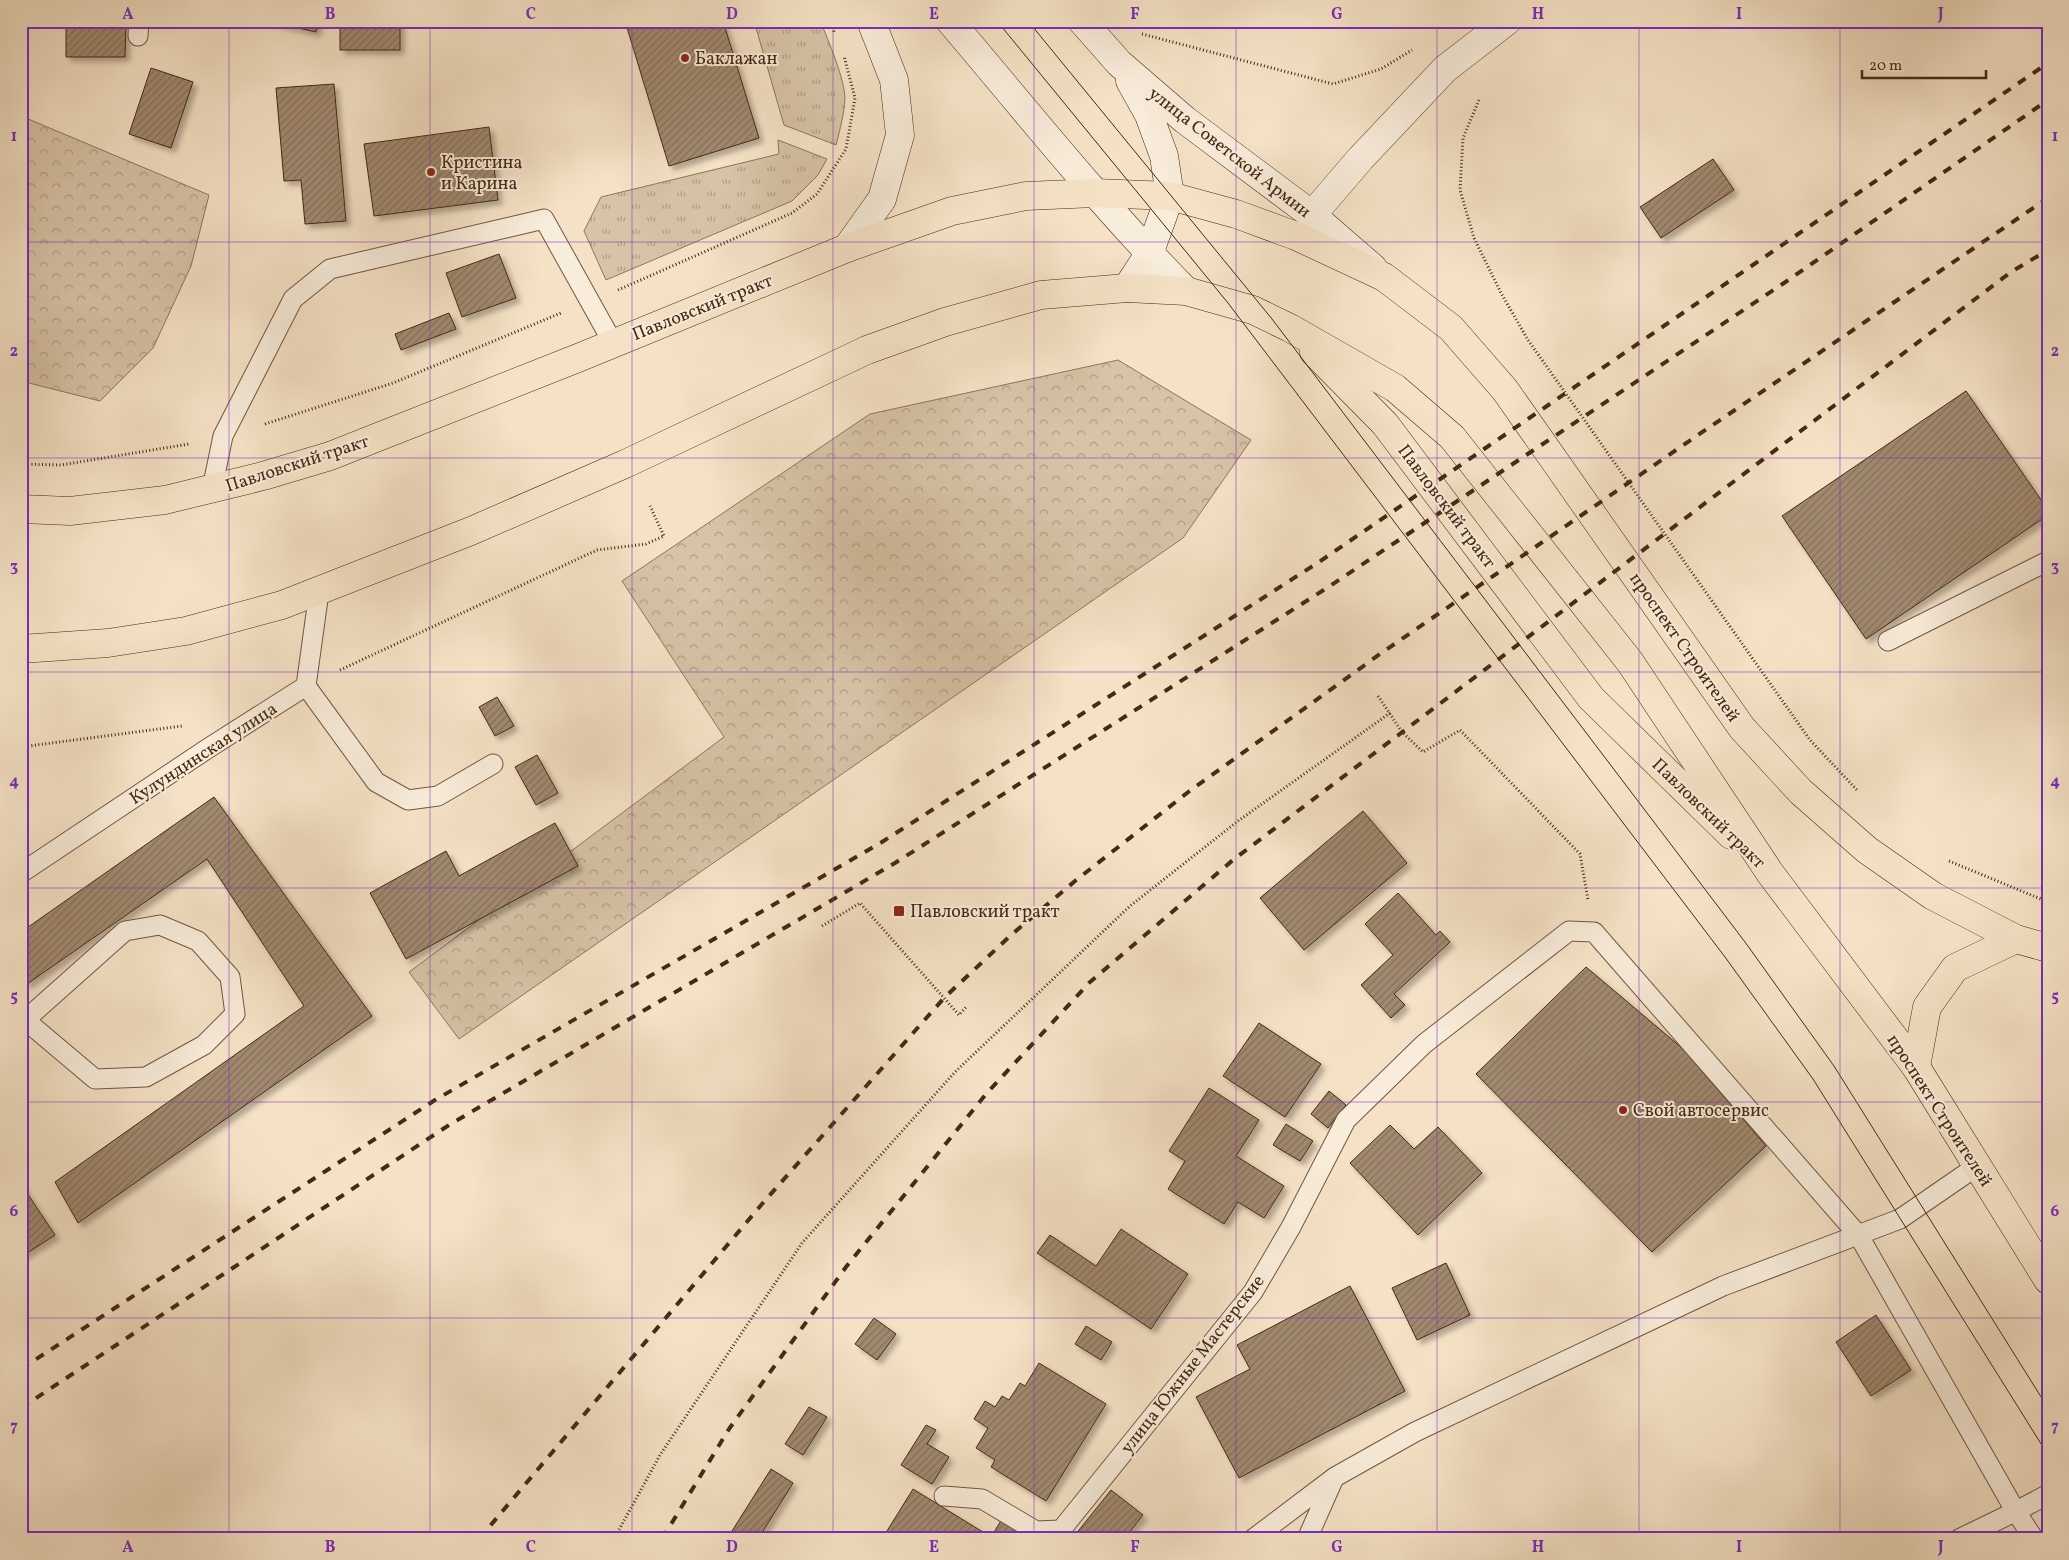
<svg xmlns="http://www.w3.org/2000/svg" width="2069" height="1560" font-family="Vollkorn,serif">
<defs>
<pattern id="grass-tufts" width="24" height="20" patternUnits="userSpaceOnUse" patternTransform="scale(1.25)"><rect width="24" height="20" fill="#d7c3a7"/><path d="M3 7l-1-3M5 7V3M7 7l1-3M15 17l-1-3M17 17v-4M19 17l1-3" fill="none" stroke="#b09e87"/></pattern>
<pattern id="forest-crowns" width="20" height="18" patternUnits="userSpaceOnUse" patternTransform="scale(1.25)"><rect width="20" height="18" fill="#d7c3a7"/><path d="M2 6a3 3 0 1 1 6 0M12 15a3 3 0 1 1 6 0" fill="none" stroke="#b09e87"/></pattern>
<pattern id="building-hatch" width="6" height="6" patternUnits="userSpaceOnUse" patternTransform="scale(1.25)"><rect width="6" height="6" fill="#a18970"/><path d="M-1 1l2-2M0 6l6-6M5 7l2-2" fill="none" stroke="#85705b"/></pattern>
<filter id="shadow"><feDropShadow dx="4.5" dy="4.5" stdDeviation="2.5" flood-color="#0004"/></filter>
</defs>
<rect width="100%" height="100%" fill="#f5e2c6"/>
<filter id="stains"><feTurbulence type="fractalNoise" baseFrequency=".004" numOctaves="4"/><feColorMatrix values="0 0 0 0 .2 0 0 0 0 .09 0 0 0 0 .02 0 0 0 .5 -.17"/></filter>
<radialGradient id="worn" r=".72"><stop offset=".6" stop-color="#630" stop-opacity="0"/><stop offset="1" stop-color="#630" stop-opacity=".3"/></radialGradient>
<g fill="url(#grass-tufts)" stroke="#8e765c">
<path d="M754,21H820C828,39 845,80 845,99C844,114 840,130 836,145L784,125Z"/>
<polygon points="778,140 827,159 818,175 792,201 606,280 584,231 601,197 779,154"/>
</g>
<g fill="url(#forest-crowns)" stroke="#8e765c">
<polygon points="21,116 209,195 191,266 153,348 100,401 21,381"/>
<polygon points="1118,360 1251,440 1183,538 459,1039 409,972 724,737 622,581 870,414"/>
</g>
<g fill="url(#building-hatch)" stroke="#452912" filter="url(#shadow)">
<polygon points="66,21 126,21 125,57 66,57"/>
<polygon points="267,21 319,21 316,32"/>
<rect x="340" y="21" width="60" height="29"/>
<polygon points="625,21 723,21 759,138 669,166"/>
<polygon points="151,68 193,82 171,148 129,134"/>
<polygon points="334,84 346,221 305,224 301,180 284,181 276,88"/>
<polygon points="489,127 498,200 374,216 364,144"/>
<polygon points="1713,159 1734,190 1661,238 1640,207"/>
<polygon points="499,254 516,298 462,317 446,273"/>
<polygon points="449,313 456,329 401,350 395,334"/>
<polygon points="1966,391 2048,510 2048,515 1866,639 1782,516"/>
<polygon points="497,697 514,726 495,736 479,707"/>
<polygon points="537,755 558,793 536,805 515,767"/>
<polygon points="214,797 372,1016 78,1223 55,1182 304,1006 207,859 27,984 21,977 21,932"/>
<polygon points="1363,811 1407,863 1304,950 1260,898"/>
<polygon points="555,823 578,866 406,959 370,893 446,851 459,876"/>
<polygon points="1398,893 1436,935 1440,931 1450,942 1394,994 1405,1005 1391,1018 1361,985 1393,955 1365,924"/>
<polygon points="1586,967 1682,1048 1766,1146 1652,1252 1476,1074"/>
<polygon points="1259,1023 1321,1064 1285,1117 1223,1076"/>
<polygon points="1209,1088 1259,1120 1236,1156 1284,1186 1264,1218 1238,1202 1224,1224 1168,1189 1185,1161 1169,1151"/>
<polygon points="1329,1091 1346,1105 1328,1128 1311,1114"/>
<polygon points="1286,1124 1313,1141 1300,1161 1273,1145"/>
<polygon points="1390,1125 1414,1149 1438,1127 1482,1173 1418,1235 1350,1163"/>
<polygon points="21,1184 55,1235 21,1257"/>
<polygon points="1121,1229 1188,1274 1151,1329 1037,1253 1050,1235 1096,1266"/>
<polygon points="1446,1263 1470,1315 1417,1340 1392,1288"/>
<polygon points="1350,1286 1405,1391 1239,1478 1196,1397 1250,1369 1237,1345"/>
<polygon points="1876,1315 1911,1370 1871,1396 1836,1342"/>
<polygon points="874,1318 896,1334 877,1360 855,1344"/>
<polygon points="1086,1326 1112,1342 1101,1360 1075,1344"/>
<polygon points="1039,1363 1106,1404 1046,1501 991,1467 995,1460 976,1448 988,1428 974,1419 985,1401 995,1407 1002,1396 1009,1400 1020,1383 1025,1386"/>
<polygon points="809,1407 827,1417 803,1455 785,1444"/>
<polygon points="926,1425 936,1430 927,1444 949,1457 932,1484 901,1465"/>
<polygon points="771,1469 793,1483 758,1539 727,1539"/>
<polygon points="913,1489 991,1537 1002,1519 1033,1539 882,1539"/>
<polygon points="1111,1490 1143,1515 1124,1539 1081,1539 1075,1535"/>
</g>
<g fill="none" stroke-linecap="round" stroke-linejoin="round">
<g stroke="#71573f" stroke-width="21">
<g id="service">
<polyline points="138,36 139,21"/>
<polyline points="212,489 223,436 293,299 330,269 544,219 613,343"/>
<polyline points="1888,641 2048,561"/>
<polyline points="306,686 376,782 408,800 438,796 493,764"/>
<polyline points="21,873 207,749 306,686 319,592"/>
<polyline points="21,1014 25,1020 95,1079 146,1077 204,1045 235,1014 230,977 198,941 160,925 125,931 25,1020"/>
<polyline points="944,1496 982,1499 1036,1531 1061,1530 1253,1292 1291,1227 1346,1120 1424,1044 1569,931 1594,932 1859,1236 2016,1512 2034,1539"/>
<polyline points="1253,1539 1335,1477 1415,1432 1723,1286 1900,1219 1977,1166"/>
<polyline points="1307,1539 1334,1478"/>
<path d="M1959,1539C1989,1524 2019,1511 2048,1494"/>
</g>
</g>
<g stroke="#71573f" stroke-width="29">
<polyline id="minor" points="1312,215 1361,158 1445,69 1507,21"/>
</g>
<g stroke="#452912" stroke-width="29">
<g id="secondary">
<path d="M950,21C1027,112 1102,206 1186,291"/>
<polyline points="1082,21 1119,63 1185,120 1312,215 1373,268"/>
<polyline points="847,248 882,199 900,135 894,80 871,21"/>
<polyline points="1127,288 1149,254 1170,196 1164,156 1149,115 1130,81"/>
</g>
</g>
<g stroke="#452912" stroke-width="29">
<g id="primary">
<polyline points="1314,352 1385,424 1591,698 1731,835"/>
<polyline points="21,509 70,511 165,500 263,476 330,456 578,358 847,248 952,211 1026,196 1095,193 1170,196 1236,214 1296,236 1384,277 1451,328 1505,390 1742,728 1801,792 1867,850 1933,896 2016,939 2048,948"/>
<polyline points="21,649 108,643 186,631 282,605 471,531 625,464 867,350 945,322 1041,295 1127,288 1186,291 1253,310 1290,328 1395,388 1452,437 1630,662 1770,873 1916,1067 2048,1280"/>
<polyline points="1916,1067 1927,1007 1955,968 2016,939"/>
</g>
</g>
<g stroke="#452912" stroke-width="3" stroke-dasharray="1 2.5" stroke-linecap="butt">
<polyline points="830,21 835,34"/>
<polyline points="1142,34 1333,84 1381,69 1412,50"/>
<polyline points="1479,100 1463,138 1460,190 1474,238 1501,293 1528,340 1810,740 1857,790"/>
<polyline points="618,290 792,213 817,194 846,149 855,98 844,56"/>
<polyline points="265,424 393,383 561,313"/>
<polyline points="21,464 61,465 189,444"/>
<polyline points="340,670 597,550 646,544 664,536 650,506"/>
<polyline points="1378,696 1402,732 1423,752 1460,730 1580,854 1588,900"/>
<polyline points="21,747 182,726"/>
<polyline points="1949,861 2048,902"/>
<polyline points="822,926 860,903 959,1015 967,1006"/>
<polyline points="614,1539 660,1455 802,1243 955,1072 1130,906 1238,821 1390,713"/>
</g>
<use href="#service" stroke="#f8ecda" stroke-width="19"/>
<use href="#minor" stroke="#f8ecda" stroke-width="28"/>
<use href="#secondary" stroke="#f8ecda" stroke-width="28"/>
<use href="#primary" stroke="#f5e2c6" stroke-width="28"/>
<g stroke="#452912" stroke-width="1">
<polyline points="997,21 1228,303 1725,957 1813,1079 2048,1455"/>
<polyline points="1028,21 1272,319 1745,942 1834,1066 2048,1408"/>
</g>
<g stroke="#452912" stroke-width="4" stroke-dasharray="9 9" stroke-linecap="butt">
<polyline points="21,1369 435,1100 882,842 1319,562 2048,63"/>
<polyline points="21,1408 449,1125 895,863 1330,586 1784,283 2048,100"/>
<polyline points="479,1539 762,1204 944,998 1010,936 1075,881 1187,793 1380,654 1695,437 2048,198"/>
<polyline points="662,1539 729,1429 846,1267 986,1094 1090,982 1233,860 2011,272 2048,250"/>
</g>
</g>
<path fill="none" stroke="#7b2cbf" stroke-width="1" stroke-opacity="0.55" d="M229,21V1539M430,21V1539M632,21V1539M833,21V1539M1034,21V1539M1236,21V1539M1437,21V1539M1639,21V1539M1840,21V1539M21,242H2048M21,458H2048M21,672H2048M21,888H2048M21,1102H2048M21,1318H2048"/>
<g fill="#8f2418" stroke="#f8ecda" stroke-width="2">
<circle cx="685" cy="58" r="5"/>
<circle cx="431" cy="172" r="5"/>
<rect x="893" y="905" width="12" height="12" rx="2.5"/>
<circle cx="1623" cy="1110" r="5"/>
</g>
<g text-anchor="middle" stroke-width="4" stroke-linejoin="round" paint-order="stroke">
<g font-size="18" fill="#452912" stroke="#f8ecda" text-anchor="start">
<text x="695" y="64">Баклажан</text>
<text x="441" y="168">Кристина<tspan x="441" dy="21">и Карина</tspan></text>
<text x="910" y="917">Павловский тракт</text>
<text x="1633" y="1116">Свой автосервис</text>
</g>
<g font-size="18" fill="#452912" stroke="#f8ecda">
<text transform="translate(1230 152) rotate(38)" y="6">улица Советской Армии</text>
<text transform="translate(702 307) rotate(-22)" y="6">Павловский тракт</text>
<text transform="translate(297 463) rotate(-18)" y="6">Павловский тракт</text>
<text transform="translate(1447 506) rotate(53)" y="6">Павловский тракт</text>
<text transform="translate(1685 647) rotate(55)" y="6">проспект Строителей</text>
<text transform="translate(203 753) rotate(-33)" y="6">Кулундинская улица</text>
<text transform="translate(1709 813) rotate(44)" y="6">Павловский тракт</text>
<text transform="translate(1940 1110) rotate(57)" y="6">проспект Строителей</text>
<text transform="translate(1192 1364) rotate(-52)" y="6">улица Южные Мастерские</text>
</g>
</g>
<rect width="2069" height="1560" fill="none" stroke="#f5e2c6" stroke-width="55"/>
<path d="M1862 70v8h124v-8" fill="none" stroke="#452912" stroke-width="2.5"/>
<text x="1869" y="70" font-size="15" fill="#452912" stroke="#f8ecda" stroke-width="4" paint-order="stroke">20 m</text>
<rect x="28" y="28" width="2014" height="1504" fill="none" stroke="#7b2cbf" stroke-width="2"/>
<g font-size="16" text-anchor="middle" font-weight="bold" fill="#7b2cbf">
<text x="128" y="19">A</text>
<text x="330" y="19">B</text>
<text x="531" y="19">C</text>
<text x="732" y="19">D</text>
<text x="934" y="19">E</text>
<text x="1135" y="19">F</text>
<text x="1337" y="19">G</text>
<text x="1538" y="19">H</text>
<text x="1739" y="19">I</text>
<text x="1941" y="19">J</text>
<text x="14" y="141">1</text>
<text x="2055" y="141">1</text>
<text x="14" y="356">2</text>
<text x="2055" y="356">2</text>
<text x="14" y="571">3</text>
<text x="2055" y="571">3</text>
<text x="14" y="786">4</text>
<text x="2055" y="786">4</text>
<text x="14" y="1001">5</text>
<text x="2055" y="1001">5</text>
<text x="14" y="1216">6</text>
<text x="2055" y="1216">6</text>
<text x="14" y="1431">7</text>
<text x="2055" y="1431">7</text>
<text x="128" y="1552">A</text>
<text x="330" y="1552">B</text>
<text x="531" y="1552">C</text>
<text x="732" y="1552">D</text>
<text x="934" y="1552">E</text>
<text x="1135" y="1552">F</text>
<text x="1337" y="1552">G</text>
<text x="1538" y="1552">H</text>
<text x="1739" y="1552">I</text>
<text x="1941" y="1552">J</text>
</g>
<rect width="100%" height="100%" filter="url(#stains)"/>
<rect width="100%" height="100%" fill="url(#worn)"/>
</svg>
